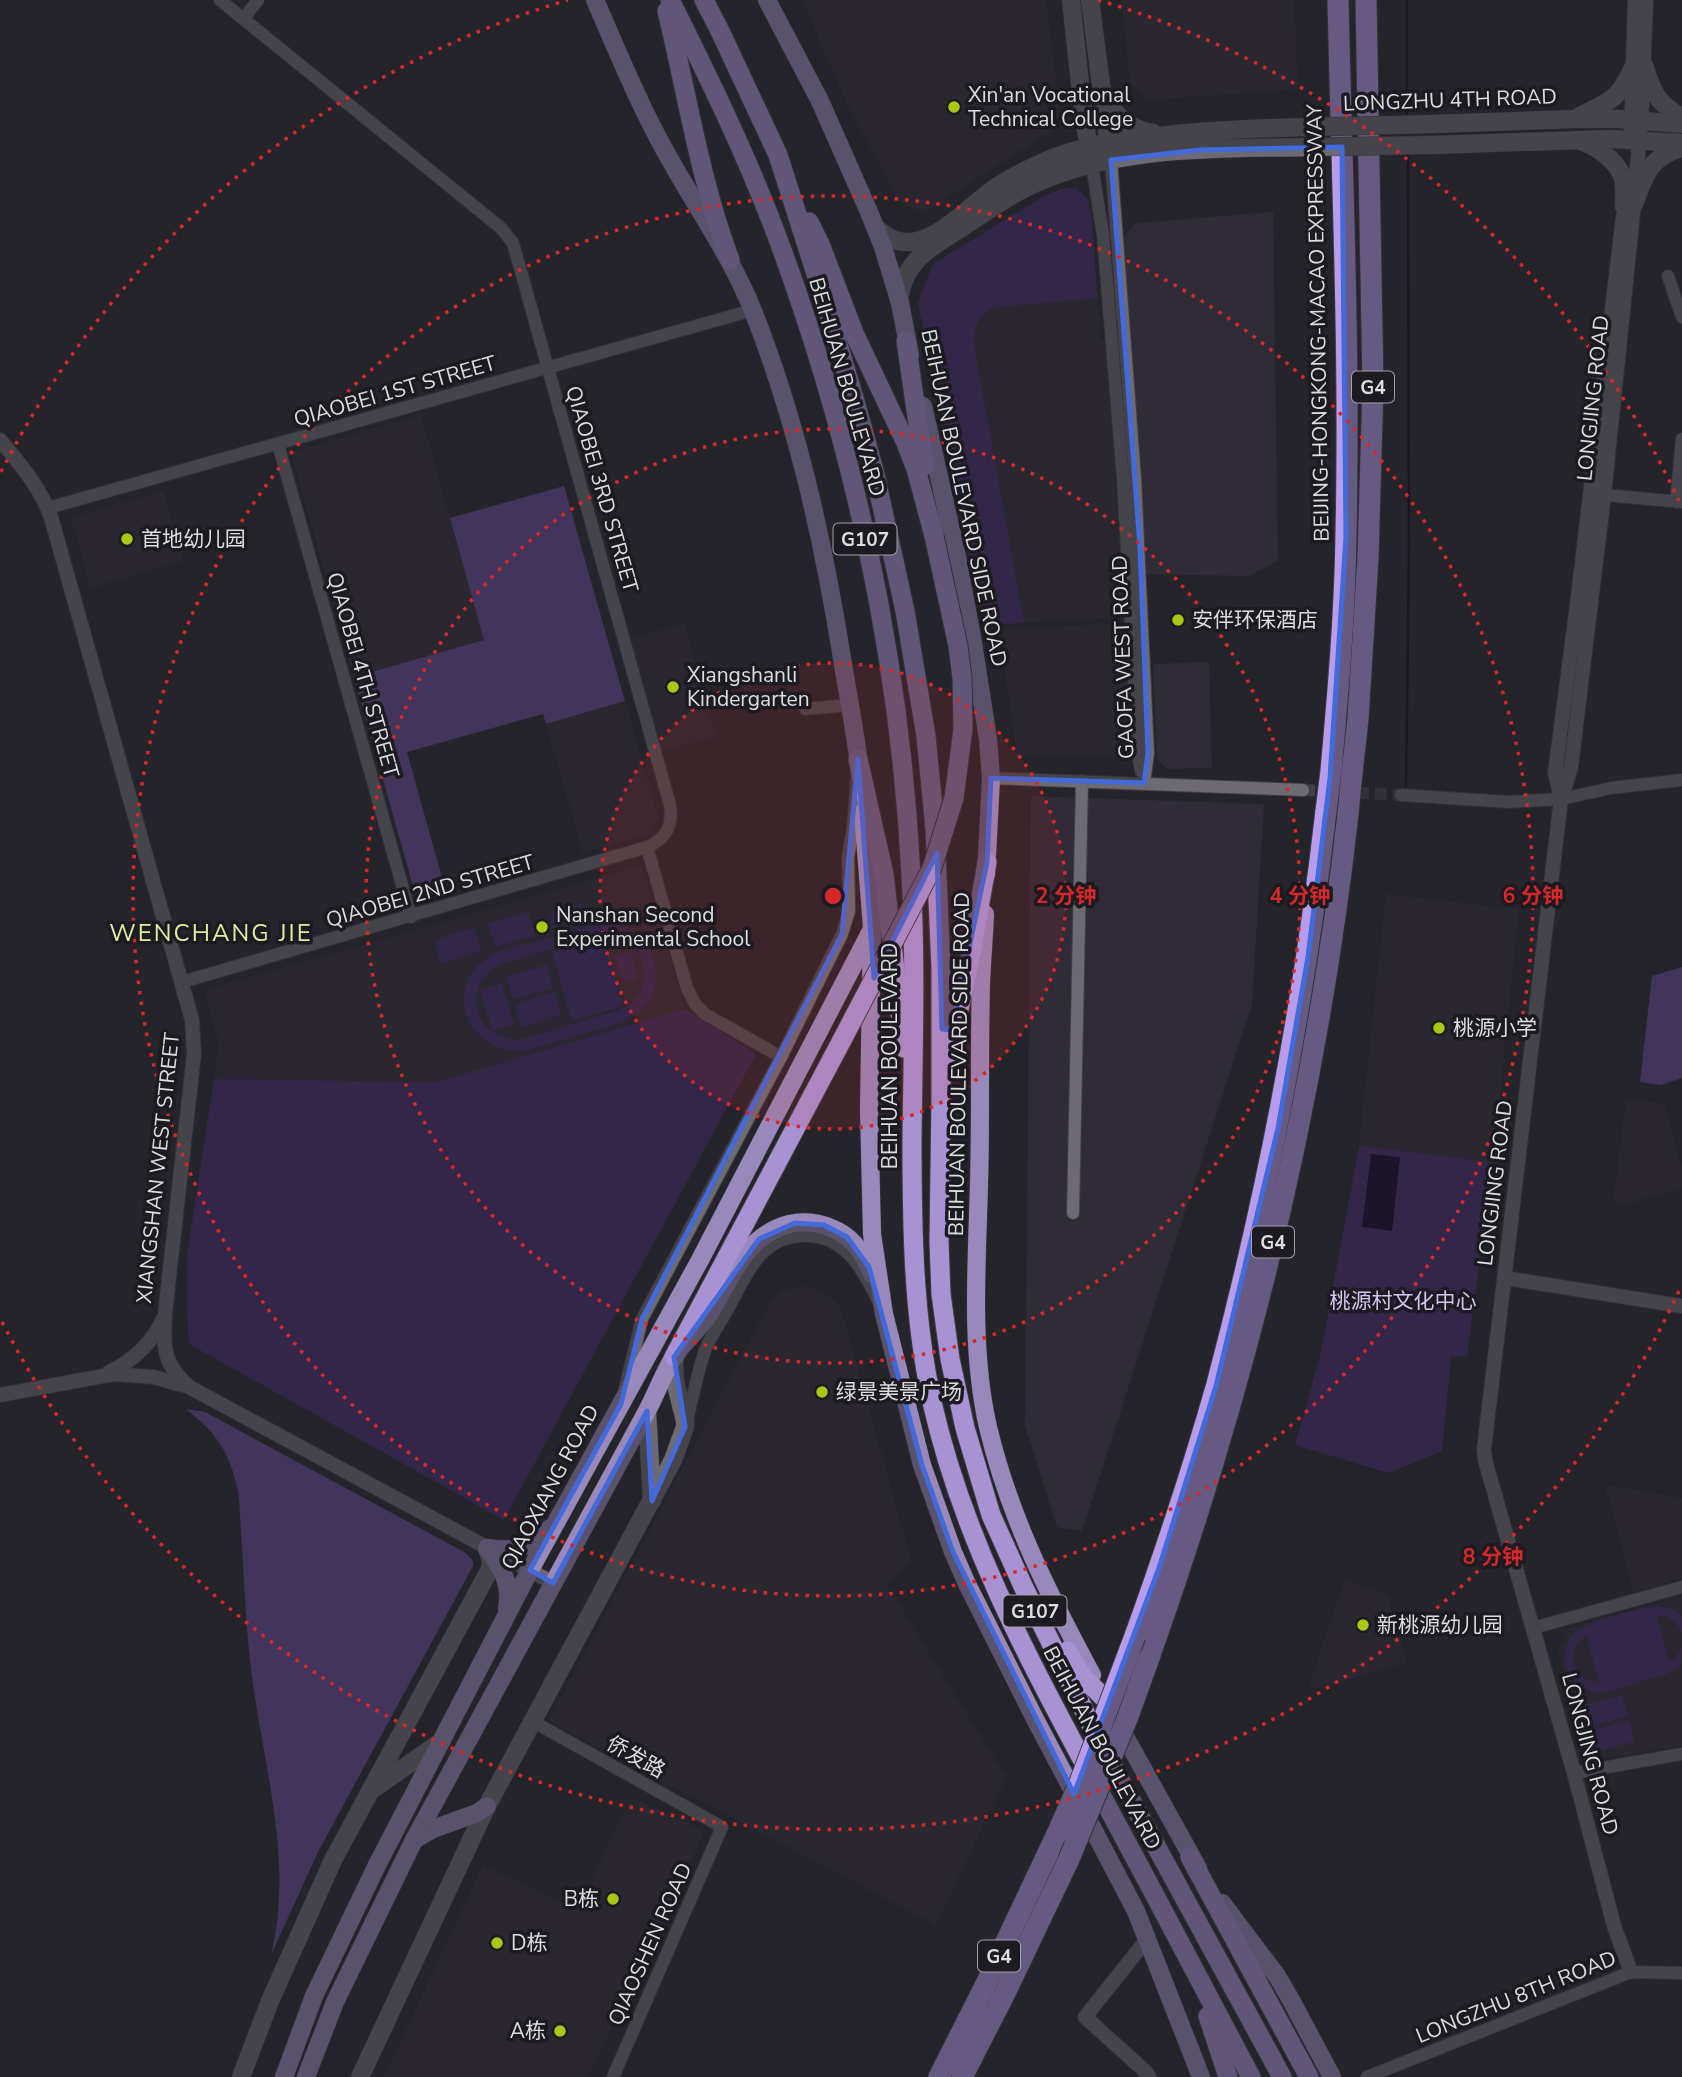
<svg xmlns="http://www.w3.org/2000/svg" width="1682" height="2077" font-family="'Nunito Sans','Noto Sans SC',sans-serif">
<rect width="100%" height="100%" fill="#26242b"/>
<g fill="#2f2b37">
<polygon points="802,0 1046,0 1060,112 1049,133 924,212 901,204 846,101"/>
<polygon points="1122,0 1294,0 1298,89 1146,100 1130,81"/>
<polygon points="1076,188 1088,199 1092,222 1101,339 1126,338 1120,242 1135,223 1273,212 1278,560 1250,576 1123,574 1125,617 999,624 981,616 967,549 961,501 918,303 933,264 1046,195 1062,189"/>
<polygon points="421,415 484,640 354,677 291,452"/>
<polygon points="163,491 183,561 90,588 71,517"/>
<polygon points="685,623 716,736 661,752 630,639"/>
<polygon points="1126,623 1132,746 1124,755 1017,755 999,630"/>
<polygon points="1209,662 1212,768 1167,769 1157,758 1153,664"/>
<polygon points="625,701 658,818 649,834 583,853 546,724"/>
<polygon points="1031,796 1264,804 1252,1004 1082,1531 1057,1527 1025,1426"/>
<polygon points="642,865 685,1009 436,1082 214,1079 219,1044 205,990"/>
<polygon points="1386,894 1519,910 1493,1162 1359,1146"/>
<polygon points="1626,1099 1664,1104 1682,1168 1682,1188 1626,1204 1613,1203"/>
<polygon points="801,1287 812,1287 823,1292 832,1298 840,1308 844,1319 911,1560 886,1584 1006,1777 936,1925 549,1721 765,1312 771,1302 779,1294 789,1289"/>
<polygon points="1605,1485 1682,1498 1682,1578 1634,1592"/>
<polygon points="1345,1580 1387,1595 1407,1662 1309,1690 1319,1654"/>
<polygon points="1682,1597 1682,1746 1590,1760 1558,1650 1569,1627"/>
<polygon points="631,1797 704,1832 588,2077 384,2077 483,1865 577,1910"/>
</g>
<g fill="#44296a" fill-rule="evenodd">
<path d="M1076,188L1088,199L1092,222L1097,298L995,307C979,315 974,326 974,344L1024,623L999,624L981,616L967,549L961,501L918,303L933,264L1046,195L1062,189Z"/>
<polygon points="583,903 588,918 554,928 550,913"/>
<polygon points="528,912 535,935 495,947 488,924"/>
<path d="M601,923C649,923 678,981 637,1013C623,1025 600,1028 582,1034C561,1040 541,1047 520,1051C470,1051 443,994 483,961C498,949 521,946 539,941C559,935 580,927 601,923ZM602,935C649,935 661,994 617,1011L519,1040C471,1039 460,981 504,963Z"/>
<polygon points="474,928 481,951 441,963 434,940"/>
<polygon points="603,938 623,1006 572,1021 552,953"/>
<polygon points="630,951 638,978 623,983 615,956"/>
<polygon points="547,965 553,988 513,999 506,977"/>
<polygon points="502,983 514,1025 492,1031 480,990"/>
<polygon points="555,992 561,1015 521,1027 514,1004"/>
<polygon points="685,1009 756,1054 504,1520 189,1344 187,1309 187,1255 214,1079 436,1082"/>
<polygon points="1359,1146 1493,1162 1467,1356 1451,1357 1442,1451 1389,1473 1295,1445 1321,1352"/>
<path d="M1656,1606L1672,1609L1682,1617V1633C1678,1622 1669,1615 1656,1615L1670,1662L1675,1659L1682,1648L1681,1666C1669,1675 1655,1677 1641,1681C1627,1686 1609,1694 1594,1692C1567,1687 1554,1653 1574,1633C1586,1621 1638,1609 1656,1606ZM1585,1635H1586L1599,1683C1580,1682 1570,1668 1574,1649Z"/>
<polygon points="1622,1695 1628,1716 1590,1727 1584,1706"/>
<polygon points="1629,1720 1635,1741 1597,1752 1591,1731"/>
</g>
<g fill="#644792">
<polygon points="564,486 625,701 546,724 543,714 407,752 446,892 417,900 354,677 484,640 450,518"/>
<polygon points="1682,967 1682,1078 1661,1085 1640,1082 1652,976"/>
<path d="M186,1409L205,1412L466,1553L473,1561V1566L318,1852L271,1955C296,1853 258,1752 249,1650C245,1611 244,1572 241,1534C240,1518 240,1501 237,1486C228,1449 215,1432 186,1409Z"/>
</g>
<polygon fill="#100124" points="1371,1154 1400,1157 1392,1231 1362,1227"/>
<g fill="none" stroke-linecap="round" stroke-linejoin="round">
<g stroke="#100124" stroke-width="2.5">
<polyline points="1407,0 1407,119"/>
<polyline points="1406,786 1409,551 1408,154"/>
</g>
<polyline stroke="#414046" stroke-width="12" stroke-dasharray="12 6" stroke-linecap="butt" points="1303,790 1401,795"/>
<g stroke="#403f44" stroke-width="14">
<g id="minor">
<polyline points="243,19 258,0"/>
<polyline points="1111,160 1135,478 1148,753 1144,783"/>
<polyline points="1092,165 1103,235 1123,479 1138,753 1141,771"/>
<polyline points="1668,276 1682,317"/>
<polyline points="278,444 411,917"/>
<polyline points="1604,495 1682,502"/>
<polyline points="1676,502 1682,439"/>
<polyline points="48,508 753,310"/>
<polyline points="805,709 849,705"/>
<polyline points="991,778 1303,790"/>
<polyline points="1401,795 1509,802 1561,799 1611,788 1682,780"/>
<polyline points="647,847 687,988 695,1004 705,1014 781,1057"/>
<path d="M182,982L647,847C667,839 673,825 670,805L513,243L501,228L220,0"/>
<polyline points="1073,1213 1082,781"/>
<polyline points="625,1388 642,1319 781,1057 842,934 849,911 848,857 853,827 857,777"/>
<path d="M687,1420C693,1398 697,1375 704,1353C710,1336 722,1321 730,1305C749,1271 762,1234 808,1236C846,1237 864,1271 878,1301"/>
<polyline points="1533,1628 1682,1587"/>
<polyline points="532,1721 722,1827 613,2077"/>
<polyline points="1574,1773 1682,1754"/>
<polyline points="1367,2077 1631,1972 1682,1973"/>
</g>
</g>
<g stroke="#403f44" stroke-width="16">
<g id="tertiary">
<polyline points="1631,131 1635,0"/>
<path d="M0,440C20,464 40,487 51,517L192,1020L194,1054L165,1314C163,1347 163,1366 191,1388L553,1583"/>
<polyline points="1561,797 1555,773 1577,605 1623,217"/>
<polyline points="1505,1278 1682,1306"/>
<path d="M109,1372C132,1362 153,1342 163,1319"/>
<polyline points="0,1395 114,1374 153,1377 186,1386"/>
<polyline points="1148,1938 1085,2017 1146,2072 1149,2077"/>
<polyline points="1631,1972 1614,1926 1574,1773 1485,1460 1484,1449 1561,799 1571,767 1604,495 1634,204 1642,105 1646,0"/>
</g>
</g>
<g stroke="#403f44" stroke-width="19">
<g id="secondary">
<polyline points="1071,0 1084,121 1091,156"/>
<polyline points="1090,0 1110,153"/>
<path d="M1644,65C1652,91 1657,104 1682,117"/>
<path d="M1103,93C1112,114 1130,130 1153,133"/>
<path d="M1580,116C1612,100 1618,100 1634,66"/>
<polyline points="1433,124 1575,119 1619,119 1682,124"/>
<path d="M1580,141C1596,146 1613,158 1621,173C1626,182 1624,196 1624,207"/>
<polyline points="1433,145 1610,139 1682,143"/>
<path d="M1634,204C1645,175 1649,157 1682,148"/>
<path d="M874,225C915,271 960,212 995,188C1008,179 1022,172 1037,165C1080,144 1129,139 1176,134C1221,130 1265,128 1309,127"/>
<path d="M899,300C904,259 932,247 963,227C986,212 1010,194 1036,183C1121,145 1219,149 1310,147"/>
<polyline points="647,1411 652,1501"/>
<polyline points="373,1789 442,1741"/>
<polyline points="241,2077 270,2001 333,1860 490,1569 491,1562 487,1548"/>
<polyline points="360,2077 487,1806 673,1460 685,1427 685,1421 675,1381 674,1357"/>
</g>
</g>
<g stroke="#403f44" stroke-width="19">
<g id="primary">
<path d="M595,0C614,43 632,88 654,130C685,192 727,246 753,311C797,422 823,540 842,658C848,696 856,735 860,773"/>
<polyline points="767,0 820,101 869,212 883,247 900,303 910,355"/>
<polyline points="923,406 956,552 972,637 988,739 991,778 986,875"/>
<polyline points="863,812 872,927 869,1109 872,1234 884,1314 922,1465 953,1552 967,1584 1034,1717 1136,1911 1201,2077"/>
<path d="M985,914C984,937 982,960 981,983C979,1050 981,1117 979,1184C977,1265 970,1348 988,1427C1009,1516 1049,1595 1092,1675"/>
<path d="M487,1548C515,1552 530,1548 550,1528"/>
<path d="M487,1548C501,1567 512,1583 507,1608"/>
<polyline points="1117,1722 1198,1868"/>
<polyline points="414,1840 433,1829 477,1813 487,1806"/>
<polyline points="1222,1903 1277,1976 1291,2000 1332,2077"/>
<polyline points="284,2077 314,1996 377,1865 530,1570 700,1260 871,931"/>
<path d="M306,2077L335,2002L414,1840L647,1411C656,1394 663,1375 673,1358C683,1342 700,1329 710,1313C732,1277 745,1236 789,1224C803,1221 818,1222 831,1228C852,1236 864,1253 872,1274"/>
</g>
</g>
<g stroke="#403f44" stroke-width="21">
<g id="trunk">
<path d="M670,0C708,76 745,152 775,231C852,436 900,656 911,875C916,963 913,1051 912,1139C912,1227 913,1315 932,1402C962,1536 1027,1656 1091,1776C1145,1876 1198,1976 1251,2077"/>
<polyline points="704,0 720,31 778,155 833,327 856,405 874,470 905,611 926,736 935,829 941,969 941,1099 939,1242 941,1294 950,1359 965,1428 991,1515 1023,1586 1102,1747 1282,2077"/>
<path d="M667,11C687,94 700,180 730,260"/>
<polyline points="809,222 820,244 854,333 906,443 916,469 934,536"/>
<polyline points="906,341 924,466"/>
<polyline points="858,759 884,874 904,1048"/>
<polyline points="949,1057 973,943 987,862"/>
<polyline points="674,1357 842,1040"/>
<polyline points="1067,1651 1083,1677 1103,1697"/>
<polyline points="1190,1857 1309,2077"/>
<polyline points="1208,2016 1228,2077"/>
</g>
</g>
<g stroke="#403f44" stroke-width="23">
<g id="motorway">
<path d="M1331,771C1338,693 1345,613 1346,534C1350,356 1342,178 1338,0"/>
<polyline points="1352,773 1358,719 1368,558 1373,386 1366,0"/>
<path d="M1135,1636C1165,1553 1193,1469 1217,1384C1267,1196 1304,1005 1326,811"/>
<path d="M1149,1658C1246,1385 1316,1103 1348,814"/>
<polyline points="939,2077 987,1982 1057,1834"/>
<polyline points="962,2077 1005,1993 1069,1859"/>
</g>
</g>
<use href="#minor" stroke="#6d6a72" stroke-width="12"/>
<use href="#tertiary" stroke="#6d6a72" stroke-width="14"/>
<use href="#secondary" stroke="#6d6a72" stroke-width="18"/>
<use href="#primary" stroke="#98b" stroke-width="18"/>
<use href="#trunk" stroke="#a892d4" stroke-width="19"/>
<use href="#motorway" stroke="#b79cec" stroke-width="21"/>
<g stroke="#403f44" stroke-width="19" stroke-linecap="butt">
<g id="secondary-bridge">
<polyline points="1309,127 1433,124"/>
<polyline points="1310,147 1433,145"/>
</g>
</g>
<g stroke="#403f44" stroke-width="21" stroke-linecap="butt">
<polyline id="trunk-bridge" points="842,1040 932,868 954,798 963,729 962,678 958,646 934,536"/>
</g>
<g stroke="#403f44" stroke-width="23" stroke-linecap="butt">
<g id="motorway-bridge">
<polyline points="1326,811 1331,771"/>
<polyline points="1348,814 1352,773"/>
<polyline points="1057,1834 1080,1782 1135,1636"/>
<polyline points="1069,1859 1127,1719 1149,1658"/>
</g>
</g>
<use href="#secondary-bridge" stroke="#6d6a72" stroke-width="18"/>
<use href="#trunk-bridge" stroke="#a892d4" stroke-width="19"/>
<use href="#motorway-bridge" stroke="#b79cec" stroke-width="21"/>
</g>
<path d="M0 0H1682V2077H0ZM1342,147L1346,537L1330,778L1308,957L1278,1128L1216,1386L1159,1568L1074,1794L953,1552L922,1465L869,1267L847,1237L824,1225L795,1223L759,1239L674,1357L685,1427L652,1501L647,1411L553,1583L530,1570L621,1404L642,1319L842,934L858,759L874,978L937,853L942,1029L952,1030L987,862L991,778L1144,783L1148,753L1140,547L1111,160L1200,150Z" fill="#26242b" fill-opacity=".55" fill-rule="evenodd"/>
<path fill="none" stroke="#436ada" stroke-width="5" stroke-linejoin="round" d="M1342,147L1346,537L1330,778L1308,957L1278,1128L1216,1386L1159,1568L1074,1794L953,1552L922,1465L869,1267L847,1237L824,1225L795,1223L759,1239L674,1357L685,1427L652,1501L647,1411L553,1583L530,1570L621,1404L642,1319L842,934L858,759L874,978L937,853L942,1029L952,1030L987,862L991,778L1144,783L1148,753L1140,547L1111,160L1200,150Z"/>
<circle cx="833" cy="896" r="233" fill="#d62828" fill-opacity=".12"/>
<g fill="none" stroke="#d62828" stroke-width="3.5" stroke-dasharray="3.5 7">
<circle cx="833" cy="896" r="233"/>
<circle cx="833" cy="896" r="467"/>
<circle cx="833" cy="896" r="700"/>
<path d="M1679 1291A934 934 0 0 1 1 1320M1 472A934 934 0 0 1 568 0M1098 0A934 934 0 0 1 1679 501"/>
</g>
<g fill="#abc716" stroke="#1d1b21" stroke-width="2.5">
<circle cx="954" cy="107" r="7"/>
<circle cx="127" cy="539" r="7"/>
<circle cx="1178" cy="620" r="7"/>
<circle cx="673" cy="687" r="7"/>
<circle cx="542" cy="927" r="7"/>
<circle cx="1439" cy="1028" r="7"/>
<circle cx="822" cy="1392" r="7"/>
<circle cx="1363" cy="1625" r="7"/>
<circle cx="613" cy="1899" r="7"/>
<circle cx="497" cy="1943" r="7"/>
<circle cx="560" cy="2031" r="7"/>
</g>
<g text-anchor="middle" stroke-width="7" stroke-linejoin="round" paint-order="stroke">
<g fill="#1d1b21" stroke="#a3a2a7" stroke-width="2">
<rect x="1352" y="371.5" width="42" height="31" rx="5"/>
<rect x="833.5" y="523.5" width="63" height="31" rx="5"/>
<rect x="1252" y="1226.5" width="42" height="31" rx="5"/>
<rect x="1003.5" y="1595.5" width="63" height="31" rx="5"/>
<rect x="978" y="1940.5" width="42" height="31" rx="5"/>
</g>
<g font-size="19" font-weight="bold" fill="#dddce0">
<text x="1373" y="394">G4</text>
<text x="865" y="546">G107</text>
<text x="1273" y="1249">G4</text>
<text x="1035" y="1618">G107</text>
<text x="999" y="1963">G4</text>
</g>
<g font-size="21" fill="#dddce0" stroke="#1d1b21" text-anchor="start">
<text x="968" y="102">Xin'an Vocational<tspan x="968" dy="24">Technical College</tspan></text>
<text x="141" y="546">首地幼儿园</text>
<text x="1192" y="627">安伴环保酒店</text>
<text x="687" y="682">Xiangshanli<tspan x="687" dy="24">Kindergarten</tspan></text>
<text x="556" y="922">Nanshan Second<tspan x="556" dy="24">Experimental School</tspan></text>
<text x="1453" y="1035">桃源小学</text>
<text x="836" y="1399">绿景美景广场</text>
<text x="1377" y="1632">新桃源幼儿园</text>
<text x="599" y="1906" text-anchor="end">B栋</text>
<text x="511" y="1950">D栋</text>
<text x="546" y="2038" text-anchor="end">A栋</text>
</g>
<g font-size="21" fill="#dddce0" stroke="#1d1b21">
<text transform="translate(1450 100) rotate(-2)" y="7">LONGZHU 4TH ROAD</text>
<text transform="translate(1318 323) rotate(-91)" y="7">BEIJING-HONGKONG-MACAO EXPRESSWAY</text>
<text transform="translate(847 387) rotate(74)" y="7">BEIHUAN BOULEVARD</text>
<text transform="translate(395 391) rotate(-16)" y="7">QIAOBEI 1ST STREET</text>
<text transform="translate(1593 398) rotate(-84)" y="7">LONGJING ROAD</text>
<text transform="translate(602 489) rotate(74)" y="7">QIAOBEI 3RD STREET</text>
<text transform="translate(964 498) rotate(78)" y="7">BEIHUAN BOULEVARD SIDE ROAD</text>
<text transform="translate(1123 657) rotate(-92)" y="7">GAOFA WEST ROAD</text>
<text transform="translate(363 675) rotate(74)" y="7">QIAOBEI 4TH STREET</text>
<text transform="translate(430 891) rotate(-16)" y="7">QIAOBEI 2ND STREET</text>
<text transform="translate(890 1056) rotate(-90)" y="7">BEIHUAN BOULEVARD</text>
<text transform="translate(959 1064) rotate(-89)" y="7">BEIHUAN BOULEVARD SIDE ROAD</text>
<text transform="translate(158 1168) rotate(-84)" y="7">XIANGSHAN WEST STREET</text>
<text transform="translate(1495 1183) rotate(-83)" y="7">LONGJING ROAD</text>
<text transform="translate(550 1487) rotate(-62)" y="7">QIAOXIANG ROAD</text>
<text transform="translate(1102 1748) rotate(62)" y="7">BEIHUAN BOULEVARD</text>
<text transform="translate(1590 1754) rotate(75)" y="7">LONGJING ROAD</text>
<text transform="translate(636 1757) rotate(29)" y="7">侨发路</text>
<text transform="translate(650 1944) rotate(-66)" y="7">QIAOSHEN ROAD</text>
<text transform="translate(1516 1997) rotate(-22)" y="7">LONGZHU 8TH ROAD</text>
</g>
<g font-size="21" fill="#d2c5ef" stroke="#1d1b21">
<text x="1403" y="1308">桃源村文化中心</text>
</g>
<g font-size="24" letter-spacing="2" fill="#daeda0" stroke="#1d1b21">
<text x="211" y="941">WENCHANG JIE</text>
</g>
</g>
<circle cx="833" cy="896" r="10" fill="#d62828" stroke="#1d1b21" stroke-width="3.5"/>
<g font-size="21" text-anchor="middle" font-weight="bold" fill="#d62828" stroke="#1d1b21" stroke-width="7" stroke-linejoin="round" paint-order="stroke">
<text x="1066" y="903">2 分钟</text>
<text x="1300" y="903">4 分钟</text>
<text x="1533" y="903">6 分钟</text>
<text x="1493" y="1564">8 分钟</text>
</g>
</svg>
